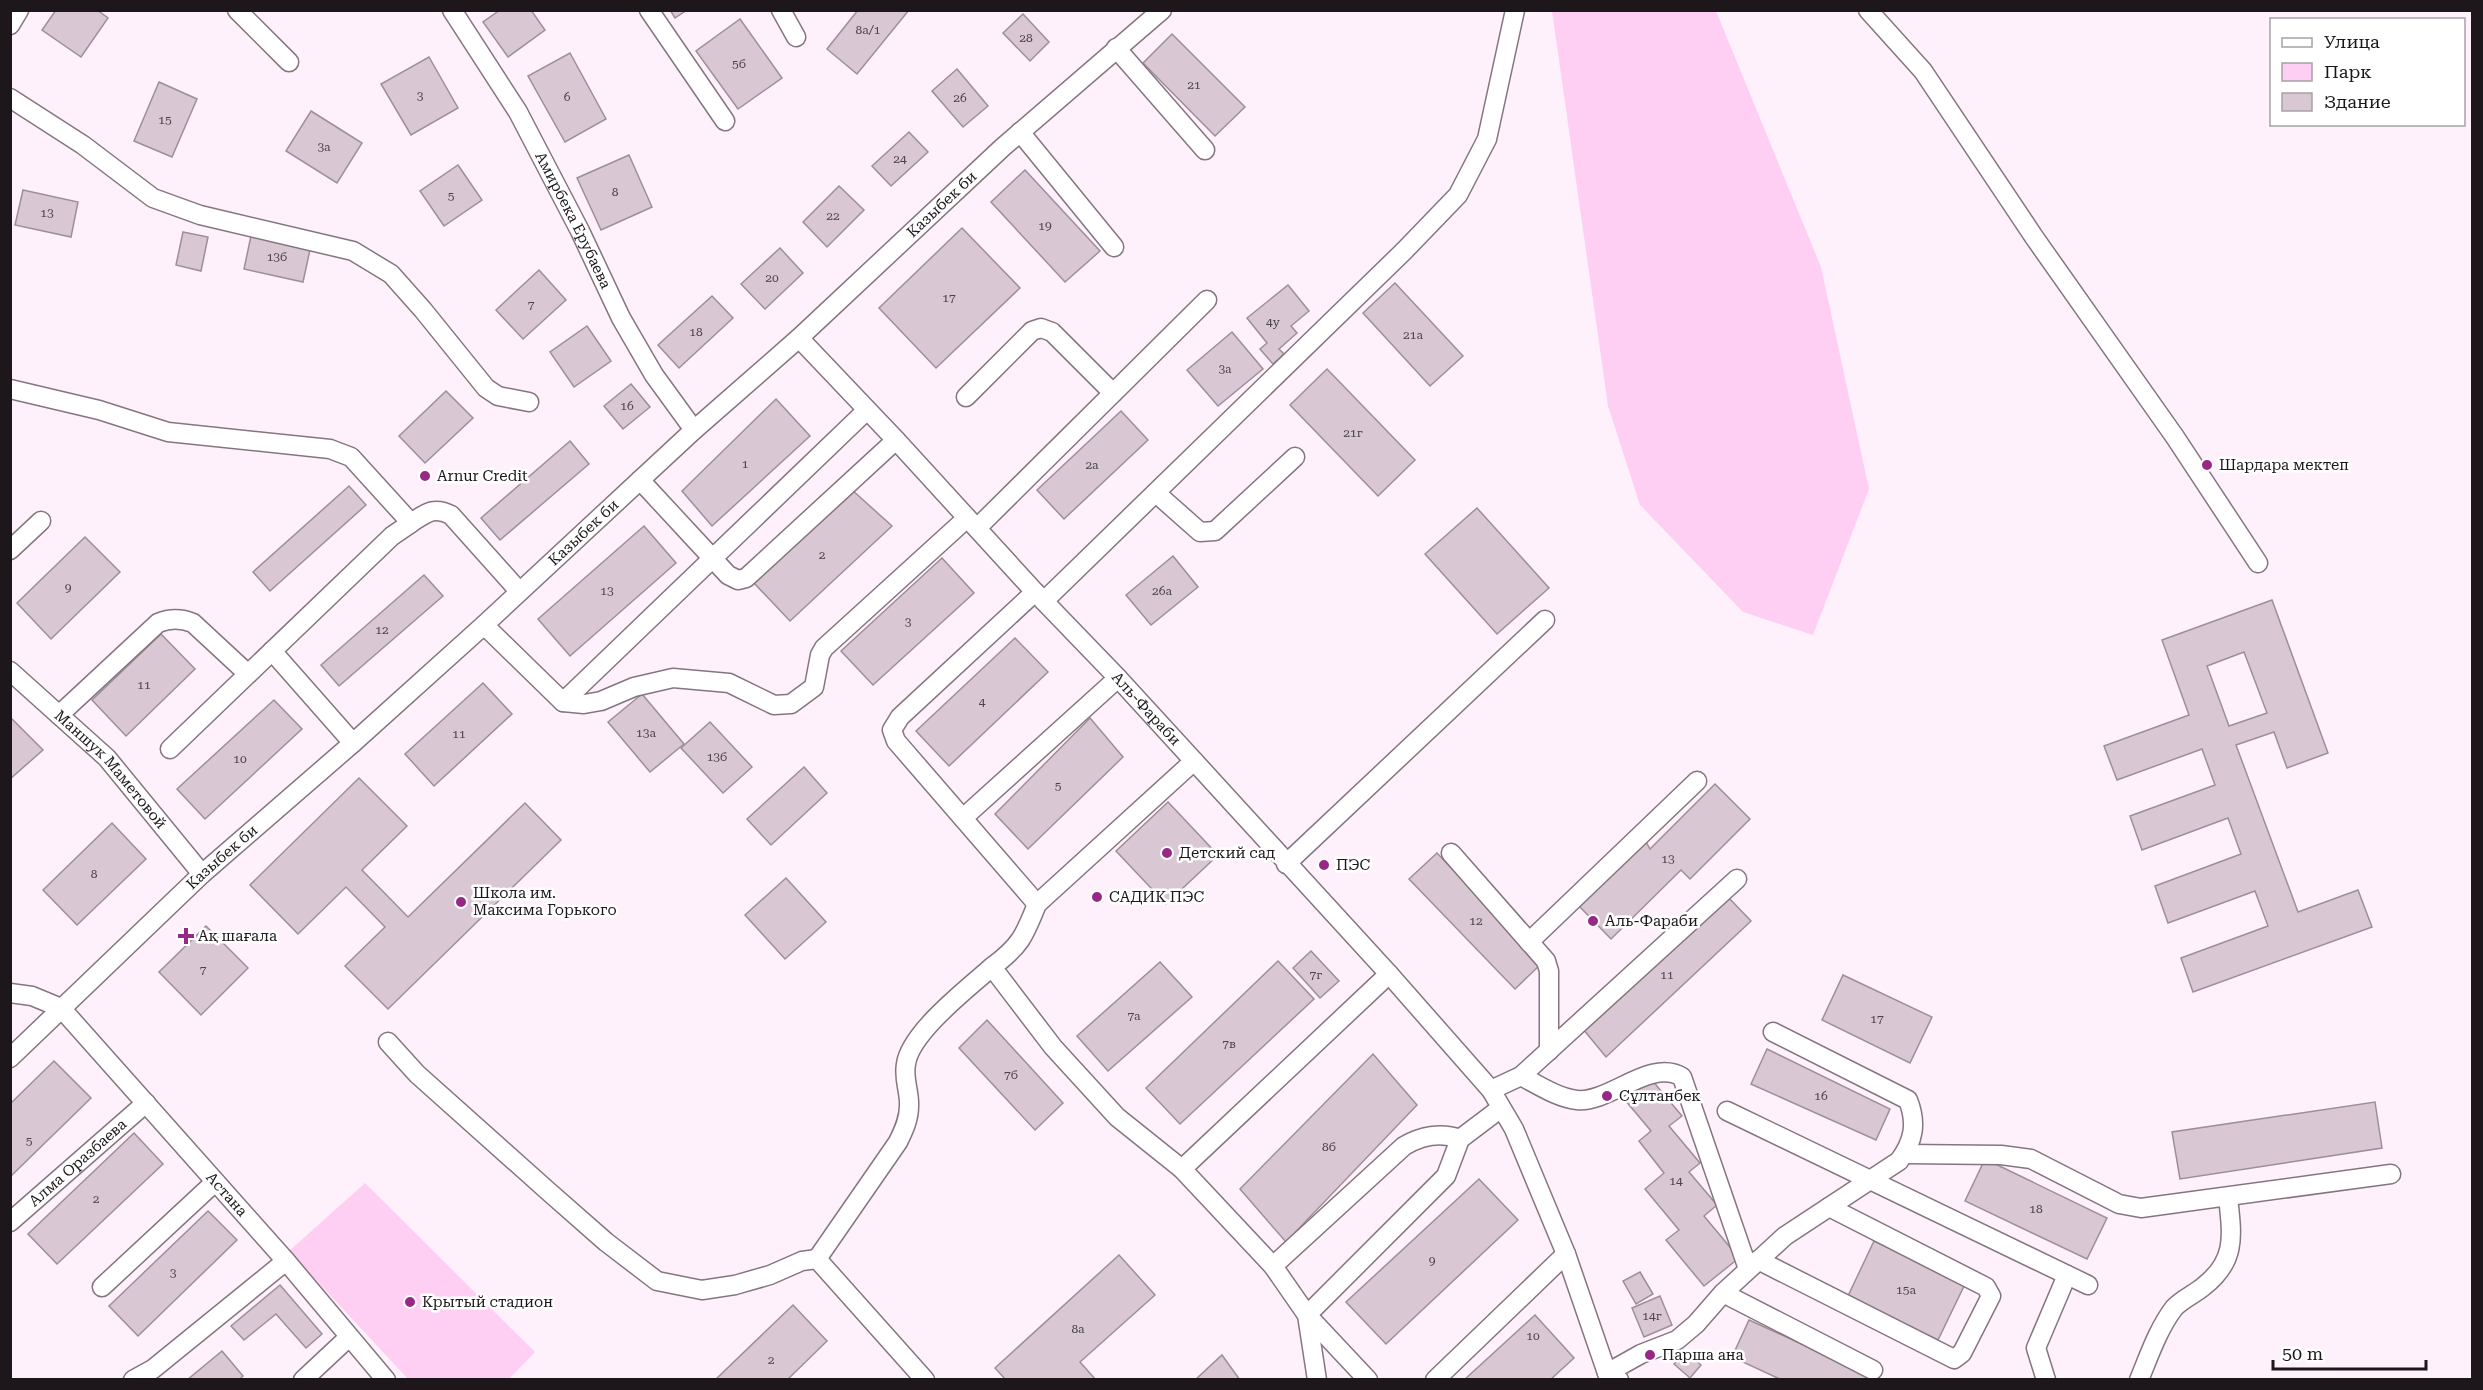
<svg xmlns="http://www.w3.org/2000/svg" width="2483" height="1390" font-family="'Roboto Serif',serif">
<rect width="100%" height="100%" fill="#fff1fb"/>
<g fill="#fecff2">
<polygon points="1552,11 1716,11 1821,267 1869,489 1813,635 1743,612 1640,505 1608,406"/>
<polygon points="365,1183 535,1352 509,1379 408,1379 289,1251"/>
</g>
<g fill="#d9c8d4" stroke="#9e8e9a" stroke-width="1.5" fill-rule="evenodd">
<polygon points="56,10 97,10 108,18 81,57 42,30"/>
<polygon points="500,10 531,10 545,30 508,57 483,22"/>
<polygon points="670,10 687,10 675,18"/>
<polygon points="858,10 909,10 857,74 827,49"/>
<polygon points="1023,14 1049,42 1030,61 1003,33"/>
<polygon points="740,19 782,78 738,109 696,51"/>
<polygon points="1172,34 1245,107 1215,136 1143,63"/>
<polygon points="570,53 606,119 565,142 528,76"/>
<polygon points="429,57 458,108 411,135 381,84"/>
<polygon points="957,69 988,106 963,127 932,91"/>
<polygon points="159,82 197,99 172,157 134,141"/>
<polygon points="311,111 362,143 337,183 286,151"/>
<polygon points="909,132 928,152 891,186 872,166"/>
<polygon points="629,155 652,207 601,230 577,178"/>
<polygon points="458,165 482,200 444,226 420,191"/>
<polygon points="1025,170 1100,251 1065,282 991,202"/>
<polygon points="839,186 864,210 827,247 803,222"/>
<polygon points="23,190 78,202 71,237 15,225"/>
<polygon points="962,228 1020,288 936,368 879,308"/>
<polygon points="252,231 311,245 303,282 244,269"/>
<polygon points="183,232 208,237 201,271 176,265"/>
<polygon points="780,248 803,273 765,309 741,284"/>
<polygon points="539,270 566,300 523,339 496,310"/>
<polygon points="1395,283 1463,356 1430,386 1363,313"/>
<polygon points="1288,285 1309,311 1291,326 1297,333 1279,349 1284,354 1273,364 1260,349 1267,343 1247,318"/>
<polygon points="712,296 733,318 679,368 658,345"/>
<polygon points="587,326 611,361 574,387 550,352"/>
<polygon points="1232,332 1263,369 1218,406 1187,370"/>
<polygon points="1327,369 1415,460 1378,496 1290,405"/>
<polygon points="631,384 650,407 623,429 604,406"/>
<polygon points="446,391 473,418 425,463 399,436"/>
<polygon points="776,399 810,436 712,526 682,491"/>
<polygon points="1121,411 1148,440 1064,519 1037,490"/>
<polygon points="570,441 589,464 500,540 481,518"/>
<polygon points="349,486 366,505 270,591 253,572"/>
<polygon points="851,489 892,526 790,621 754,583"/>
<polygon points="1477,508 1549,588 1497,634 1425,554"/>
<polygon points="644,526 676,563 570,656 538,619"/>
<polygon points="85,537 120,572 51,639 17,603"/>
<polygon points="1173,556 1198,587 1151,625 1126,595"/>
<polygon points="942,558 974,593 873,685 841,651"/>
<polygon points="424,575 443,596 339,686 321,665"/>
<path d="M2272,600L2328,753L2287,768L2274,732L2236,745L2298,912L2358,890L2372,927L2193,992L2181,958L2268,926L2255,891L2168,923L2155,886L2241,854L2228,818L2142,850L2130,816L2215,785L2202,749L2117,780L2104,746L2189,715L2162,640ZM2244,652L2267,713L2229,726L2207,666Z"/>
<polygon points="161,634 195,669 126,736 92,700"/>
<polygon points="1015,638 1048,672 949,766 916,731"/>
<polygon points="483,683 512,714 434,786 405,754"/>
<polygon points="642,694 684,744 650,772 608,722"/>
<polygon points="274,700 302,729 205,819 177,789"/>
<polygon points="10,717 43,750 10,779"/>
<polygon points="1090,718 1123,757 1028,849 995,814"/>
<polygon points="710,722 752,767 723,793 681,748"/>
<polygon points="804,767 827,793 771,845 747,819"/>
<polygon points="359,778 407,826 362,870 408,917 525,803 561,840 388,1009 345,966 385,927 346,887 298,934 250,885"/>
<polygon points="1715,784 1750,819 1690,879 1681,870 1611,939 1579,906 1645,840 1650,849"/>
<polygon points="1168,802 1218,855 1166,904 1116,851"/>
<polygon points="112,823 146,859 77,925 43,890"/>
<polygon points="1437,853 1542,963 1515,989 1409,879"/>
<polygon points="786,878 826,922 785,959 745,915"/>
<polygon points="1727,896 1751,921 1606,1057 1583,1029"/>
<polygon points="206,926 248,968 201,1015 159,972"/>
<polygon points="1311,951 1339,981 1320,998 1293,968"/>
<polygon points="1278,961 1314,999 1180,1124 1146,1088"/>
<polygon points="1160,962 1192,997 1108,1071 1077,1036"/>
<polygon points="1843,975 1932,1017 1910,1063 1822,1020"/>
<polygon points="987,1020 1063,1103 1035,1130 959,1048"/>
<polygon points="1767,1049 1890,1109 1876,1140 1751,1084"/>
<polygon points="1373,1054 1417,1105 1286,1242 1240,1189"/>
<polygon points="54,1061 91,1098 10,1177 10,1104"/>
<polygon points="1651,1079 1682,1116 1669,1126 1700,1163 1689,1172 1717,1205 1704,1216 1739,1258 1704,1286 1666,1240 1679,1230 1645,1189 1664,1173 1639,1141 1651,1131 1625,1100"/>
<polygon points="2375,1102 2382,1148 2180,1179 2172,1132"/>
<polygon points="134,1133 163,1164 57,1264 28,1234"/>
<polygon points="1985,1159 2107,1218 2087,1259 1965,1201"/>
<polygon points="1479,1179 1518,1220 1386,1344 1346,1302"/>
<polygon points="208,1211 237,1240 138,1336 109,1306"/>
<polygon points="1874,1241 1965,1284 1938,1340 1848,1296"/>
<polygon points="1119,1255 1155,1295 1080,1362 1096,1380 1006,1380 995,1368"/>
<polygon points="1640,1272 1653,1294 1636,1304 1623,1281"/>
<polygon points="280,1285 322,1334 306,1348 276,1314 244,1340 231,1326"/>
<polygon points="1660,1296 1672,1325 1644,1337 1632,1308"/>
<polygon points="793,1305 827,1341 787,1380 715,1380"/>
<polygon points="1535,1315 1574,1358 1550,1380 1464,1380"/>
<polygon points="1749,1320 1874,1377 1872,1380 1782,1380 1732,1357"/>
<polygon points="222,1351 243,1376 239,1380 187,1380"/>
<polygon points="1686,1352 1701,1365 1690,1378 1674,1364"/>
<polygon points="1222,1355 1240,1380 1195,1380"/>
</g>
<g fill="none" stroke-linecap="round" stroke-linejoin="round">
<g stroke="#857581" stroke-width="21">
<g id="street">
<polyline points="237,10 289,62"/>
<path id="s1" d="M452,10L518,112L580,231L621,318L654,375L694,430"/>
<polyline points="649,10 725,121"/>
<polyline points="781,10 796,37"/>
<polyline points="1868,10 1923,71 2034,237 2175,437 2258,563"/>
<polyline points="10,25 19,10"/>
<polyline points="1116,48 1205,150"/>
<polyline points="10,98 83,145 153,198 200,215 353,251 391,274 423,310 486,388 498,396 529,402"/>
<polyline points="1020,132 1114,247"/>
<path id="s2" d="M799,338L896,440L1035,592L1118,678L1389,974L1491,1090L1514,1129L1566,1254L1607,1373L1619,1380"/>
<path d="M10,389L99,410L168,432L330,449L351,457L411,523C426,513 434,506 451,515L519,591"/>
<polyline points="966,397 1032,331 1041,328 1052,332 1113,393"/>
<polyline points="640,480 728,575 738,580 746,578 896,440"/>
<polyline points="1156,493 1200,532 1215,531 1295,457"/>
<polyline points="977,528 1207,300"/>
<polyline points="10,550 41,521"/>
<polyline points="1035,592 900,717 892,730 896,741 1037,904"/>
<polyline points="1044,601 1404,251 1458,195 1487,139 1515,10"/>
<polyline points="484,625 563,702 584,704 601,701 634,687 673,678 729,683 774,705 791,704 814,687 820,655 824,648 967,518"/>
<polyline points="272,651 353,743"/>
<path id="s3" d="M10,671L107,758L202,874"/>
<polyline points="563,702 867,410"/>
<path d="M59,715L158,623C170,618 181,618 193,623L248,674"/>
<polyline points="170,749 392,536 411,523"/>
<path d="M1194,761L1037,904C1024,937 1020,946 992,967L1053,1047L1117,1117L1182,1169L1273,1266L1307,1315L1317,1380"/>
<polyline points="963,818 1118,678"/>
<polyline points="1451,853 1546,961 1549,971 1549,1051"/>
<polyline points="1286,864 1545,620"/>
<polyline points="1529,942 1697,781"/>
<path id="s4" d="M10,993L32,996L61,1008L286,1261L386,1380"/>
<polyline points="388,1042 417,1074 548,1191 606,1242 657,1281 702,1290 735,1285 770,1275 802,1261 817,1259 925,1380"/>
<path id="s5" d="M10,1058L202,874L353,743L484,625L694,430L799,338L1003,147L1162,10"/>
<path d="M1521,1076C1538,1085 1558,1098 1577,1100C1610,1103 1650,1058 1682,1077L1748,1269"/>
<polyline points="1491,1090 1521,1076 1737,879"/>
<polyline points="1727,1111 2088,1285"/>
<polyline points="1905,1154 2001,1155 2031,1159 2119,1204 2141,1208 2391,1174"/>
<polyline points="1182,1169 1389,974"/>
<path id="s6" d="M10,1222L146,1103"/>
<path d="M817,1259L898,1142C904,1130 909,1119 909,1106C910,1092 903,1079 906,1064C910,1033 968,988 992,967"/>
<polyline points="1758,1260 1954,1359 1962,1353 1991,1296 1986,1287 1829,1207"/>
<path d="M1273,1266L1404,1146C1421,1136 1441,1132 1460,1139"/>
<polyline points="102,1287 215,1182"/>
<polyline points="1723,1293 1873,1370"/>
<path d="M1607,1373L1641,1354L1677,1340L1696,1324L1723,1293L1785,1236L1899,1161C1914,1141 1917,1123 1908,1100L1773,1032"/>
<polyline points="133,1380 153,1369 286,1261"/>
<polyline points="303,1380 349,1337"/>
<polyline points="1368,1380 1307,1315 1446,1176 1460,1139 1501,1108"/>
<polyline points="1435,1380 1566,1254"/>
<polyline points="2046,1380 2036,1348 2067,1275"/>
<path d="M2139,1380C2149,1356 2158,1329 2174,1308C2182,1299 2195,1294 2204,1286C2237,1260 2232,1235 2228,1197"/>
</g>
</g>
<use href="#street" stroke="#fff" stroke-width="18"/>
</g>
<g fill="#982886" stroke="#fff" stroke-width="2">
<circle cx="2207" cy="465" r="6"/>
<circle cx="425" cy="476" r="6"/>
<circle cx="1167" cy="853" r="6"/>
<circle cx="1324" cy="865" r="6"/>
<circle cx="1097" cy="897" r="6"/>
<circle cx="461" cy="902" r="6"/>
<circle cx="1593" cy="921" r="6"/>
<path d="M183 927h6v6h6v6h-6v6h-6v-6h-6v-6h6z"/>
<circle cx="1607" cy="1096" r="6"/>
<circle cx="410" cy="1302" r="6"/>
<circle cx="1650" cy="1355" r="6"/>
</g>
<g text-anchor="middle" stroke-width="5" stroke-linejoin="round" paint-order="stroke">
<g font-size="12" fill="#4c4349">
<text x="868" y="34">8а/1</text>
<text x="1026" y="42">28</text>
<text x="739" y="68">5б</text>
<text x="1194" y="89">21</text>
<text x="420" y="100">3</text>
<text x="567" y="101">6</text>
<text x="960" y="102">26</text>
<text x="165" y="124">15</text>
<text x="324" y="151">3а</text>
<text x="900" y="163">24</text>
<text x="615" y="196">8</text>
<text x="451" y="200">5</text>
<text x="47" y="217">13</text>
<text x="833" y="220">22</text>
<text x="1045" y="230">19</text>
<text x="277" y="261">13б</text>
<text x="772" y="282">20</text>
<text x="949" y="302">17</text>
<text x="531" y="309">7</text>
<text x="1273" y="326">4у</text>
<text x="696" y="336">18</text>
<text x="1413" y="339">21а</text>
<text x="1225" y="373">3а</text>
<text x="627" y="410">16</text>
<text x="1353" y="437">21г</text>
<text x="745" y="468">1</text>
<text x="1092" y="469">2а</text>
<text x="822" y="559">2</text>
<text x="68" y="592">9</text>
<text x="607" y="595">13</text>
<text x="1162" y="595">26а</text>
<text x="908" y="626">3</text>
<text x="382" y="634">12</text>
<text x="144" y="689">11</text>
<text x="982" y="706">4</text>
<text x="646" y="737">13а</text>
<text x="459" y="738">11</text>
<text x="717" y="761">13б</text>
<text x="240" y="763">10</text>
<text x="1058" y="790">5</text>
<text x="1668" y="863">13</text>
<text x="94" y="878">8</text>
<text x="1476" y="925">12</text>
<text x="203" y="974">7</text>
<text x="1316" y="979">7г</text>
<text x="1667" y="979">11</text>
<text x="1134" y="1020">7а</text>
<text x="1877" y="1023">17</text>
<text x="1229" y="1048">7в</text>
<text x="1011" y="1079">7б</text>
<text x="1821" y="1100">16</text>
<text x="29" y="1145">5</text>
<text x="1329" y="1151">8б</text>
<text x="1676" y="1185">14</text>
<text x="96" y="1203">2</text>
<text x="2036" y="1213">18</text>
<text x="1432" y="1265">9</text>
<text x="173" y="1277">3</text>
<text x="1906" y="1294">15а</text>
<text x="1652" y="1320">14г</text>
<text x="1078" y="1333">8а</text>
<text x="1533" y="1340">10</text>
<text x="771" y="1364">2</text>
</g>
<g font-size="15" fill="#1d171b" stroke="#fff">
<text dy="5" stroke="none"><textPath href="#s5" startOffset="1264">Казыбек би</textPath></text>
<text dy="5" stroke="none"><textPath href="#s1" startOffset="243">Амирбека Ерубаева</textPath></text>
<text dy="5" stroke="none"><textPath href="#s5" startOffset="778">Казыбек би</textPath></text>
<text dy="5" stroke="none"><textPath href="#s2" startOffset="508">Аль-Фараби</textPath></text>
<text dy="5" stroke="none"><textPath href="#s3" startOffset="141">Маншук Маметовой</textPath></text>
<text dy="5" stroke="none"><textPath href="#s5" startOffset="292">Казыбек би</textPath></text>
<text dy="5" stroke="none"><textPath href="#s6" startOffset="90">Алма Оразбаева</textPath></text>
<text dy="5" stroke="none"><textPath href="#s4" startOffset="303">Астана</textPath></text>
</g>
<g font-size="15" fill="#1d171b" stroke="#fff" text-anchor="start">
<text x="2219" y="470">Шардара мектеп</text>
<text x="437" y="481">Arnur Credit</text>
<text x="1179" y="858">Детский сад</text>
<text x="1336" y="870">ПЭС</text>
<text x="473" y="898">Школа им.<tspan x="473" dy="17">Максима Горького</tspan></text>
<text x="1109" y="902">САДИК ПЭС</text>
<text x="1605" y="926">Аль-Фараби</text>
<text x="198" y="941">Ақ шағала</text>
<text x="1619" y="1101">Сұлтанбек</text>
<text x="422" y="1307">Крытый стадион</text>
<text x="1662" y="1360">Парша ана</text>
</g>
</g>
<rect width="2483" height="1390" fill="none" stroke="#1d171b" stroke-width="24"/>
<rect x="2270" y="18" width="195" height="108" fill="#ffffff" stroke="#a5a2a4" stroke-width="1.5"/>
<rect x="2282" y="38" width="30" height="9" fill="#ffffff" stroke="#a5a2a4" stroke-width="1.5"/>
<text x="2324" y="48" font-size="18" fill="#1d171b">Улица</text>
<rect x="2282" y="63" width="30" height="18" fill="#fecff2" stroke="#a5a2a4" stroke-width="1.5"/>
<text x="2324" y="78" font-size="18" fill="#1d171b">Парк</text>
<rect x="2282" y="93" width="30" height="18" fill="#d9c8d4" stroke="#a5a2a4" stroke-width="1.5"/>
<text x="2324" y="108" font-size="18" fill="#1d171b">Здание</text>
<path d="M2273 1360v9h153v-9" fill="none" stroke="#1d171b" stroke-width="3"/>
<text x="2282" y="1360" font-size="18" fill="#1d171b" stroke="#ffffff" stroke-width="4.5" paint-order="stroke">50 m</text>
</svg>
